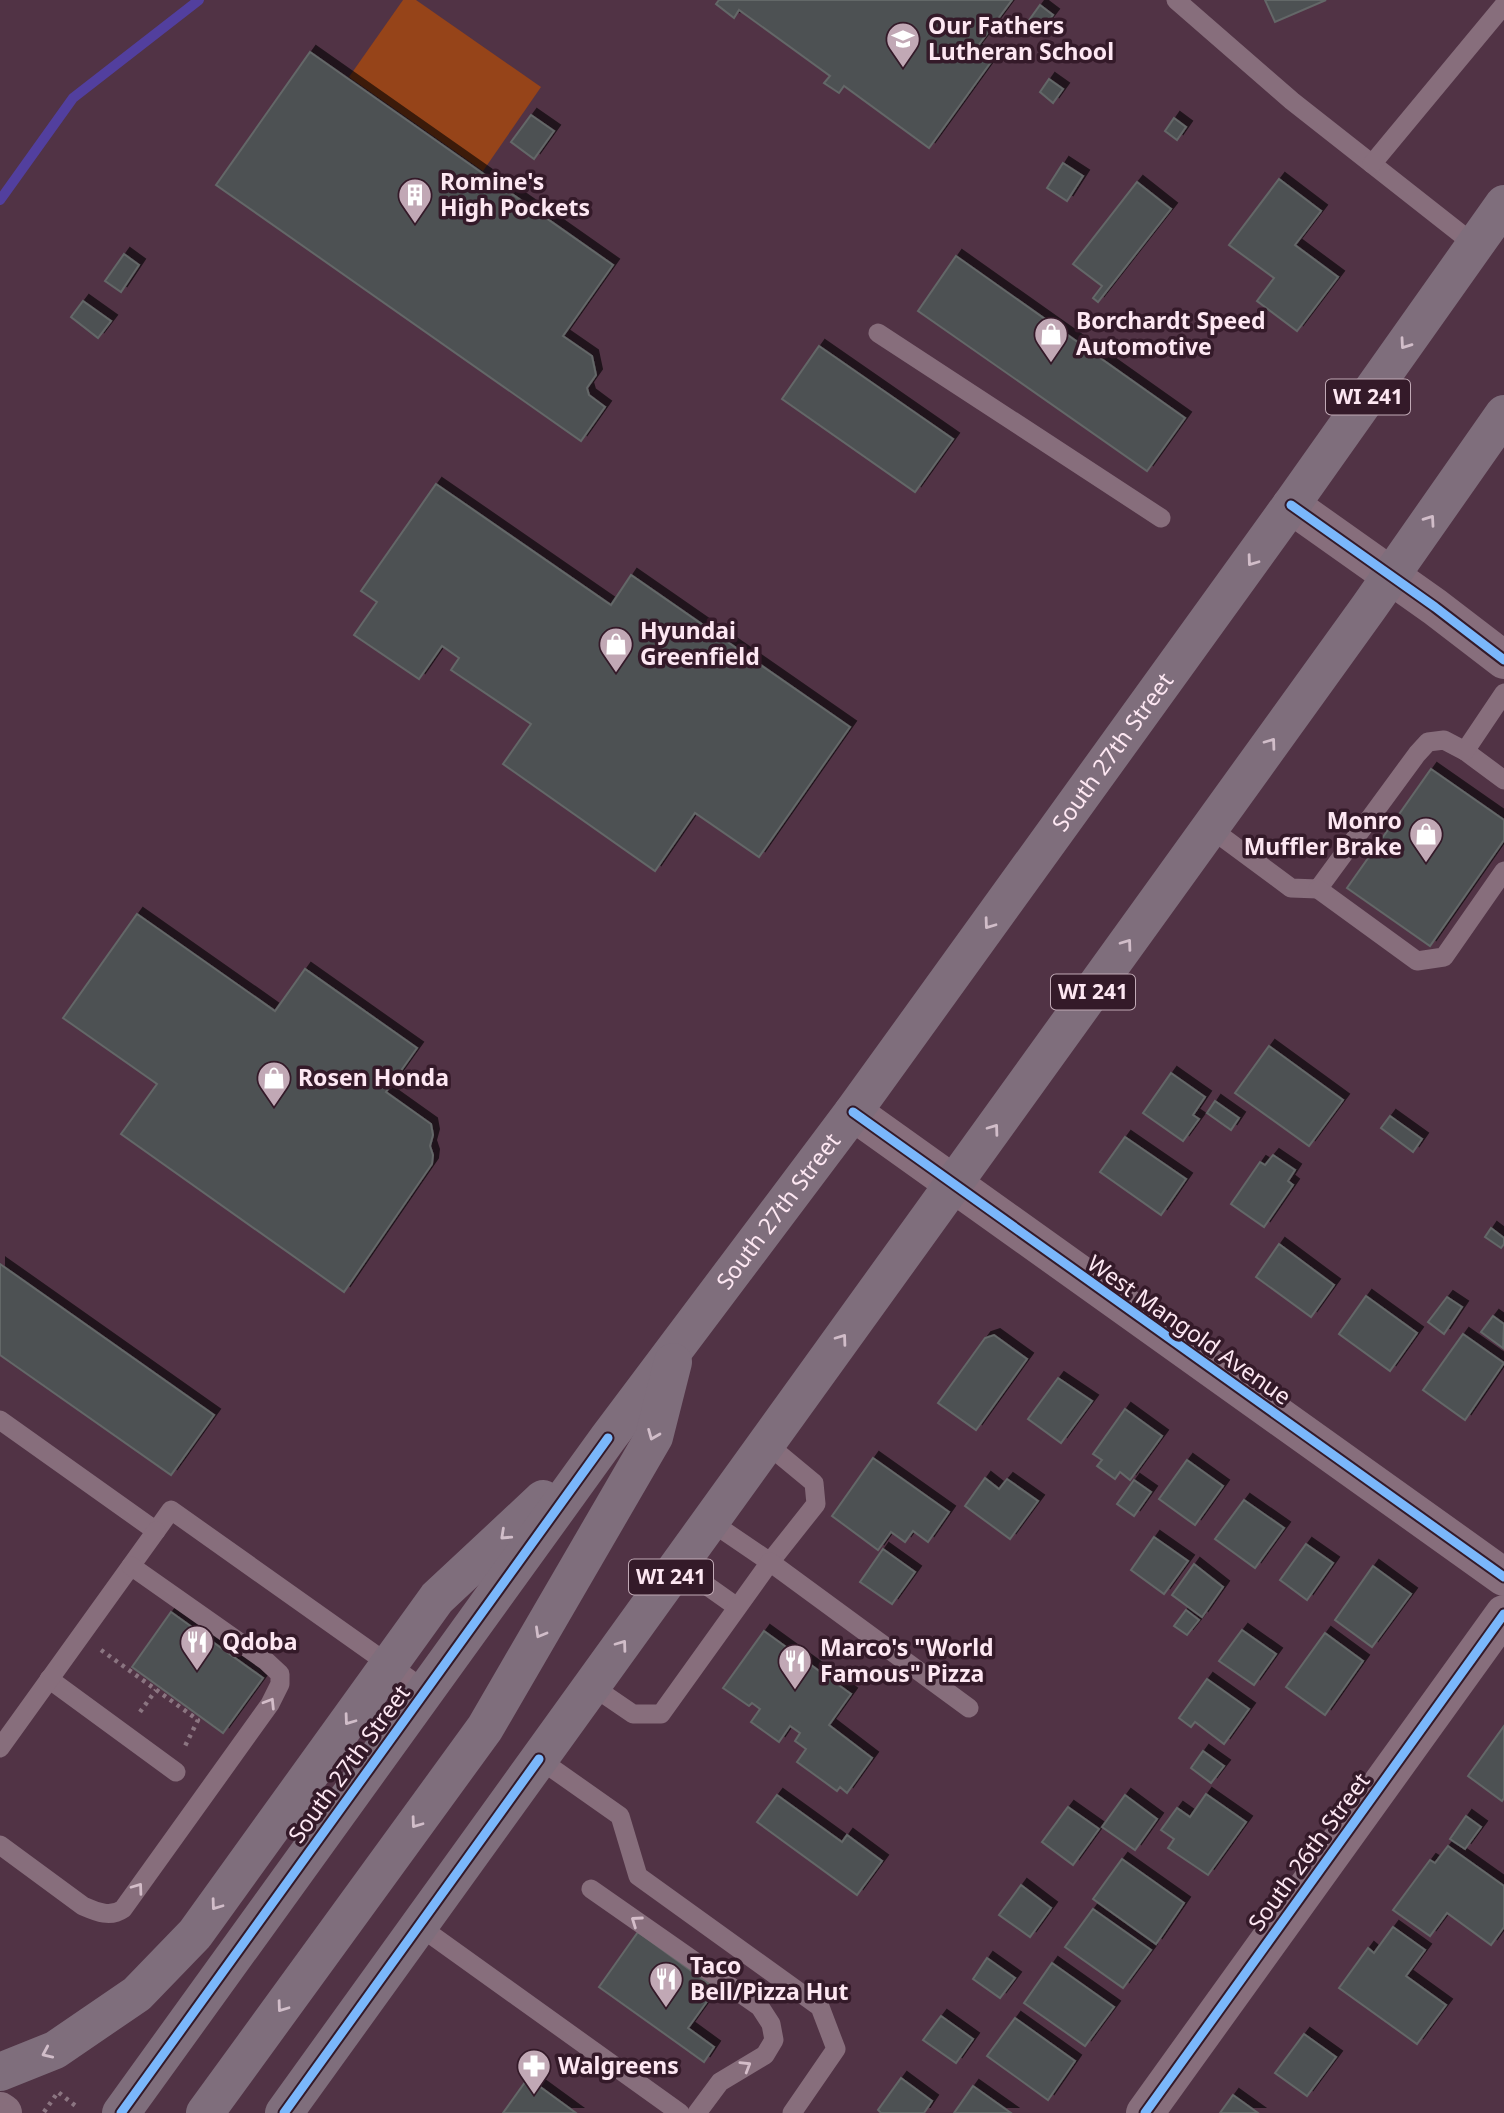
<svg xmlns="http://www.w3.org/2000/svg" width="1504" height="2113" font-family="'Noto Sans',sans-serif">
<defs>
<filter id="shadow"><feDropShadow dx="6" dy="-6" stdDeviation="0" flood-color="#0009"/></filter>
</defs>
<rect width="100%" height="100%" fill="#513345"/>
<polygon fill="#964419" points="403,0 416,0 541,87 483,171 349,77"/>
<g fill="none" stroke-linecap="round" stroke-linejoin="round">
<polyline stroke="#523f9e" stroke-width="10" points="0,200 73,98 199,0"/>
</g>
<g fill="#4e5153" stroke="#646768" stroke-width="2" filter="url(#shadow)">
<polygon points="719,0 1012,0 975,50 991,62 929,148 844,86 839,93 824,83 830,76 739,10 734,18 716,4"/>
<polygon points="1265,0 1326,0 1275,22"/>
<polygon points="1040,5 1053,15 1040,32 1027,23"/>
<polygon points="310,52 613,265 563,336 592,356 596,375 587,388 589,395 605,407 581,441 216,185"/>
<polygon points="1049,79 1063,89 1053,103 1040,92"/>
<polygon points="531,115 554,131 534,159 511,142"/>
<polygon points="1174,118 1186,127 1177,140 1165,131"/>
<polygon points="1063,163 1083,176 1067,201 1047,188"/>
<polygon points="1279,179 1321,211 1295,245 1338,277 1297,331 1257,301 1274,278 1229,245"/>
<polygon points="1137,182 1171,209 1098,302 1093,298 1102,286 1073,264"/>
<polygon points="124,254 139,265 121,292 105,281"/>
<polygon points="956,256 1185,418 1147,471 918,311"/>
<polygon points="83,301 111,321 98,338 71,317"/>
<polygon points="819,346 953,439 915,492 782,399"/>
<polygon points="436,484 611,605 631,575 850,727 759,857 695,813 655,871 503,764 531,724 451,670 459,658 442,646 419,679 354,635 377,602 361,591"/>
<polygon points="1431,769 1504,820 1504,840 1430,946 1347,888"/>
<polygon points="137,914 275,1011 305,969 417,1048 386,1092 431,1124 433,1135 430,1146 433,1155 432,1164 344,1292 121,1134 157,1084 63,1018"/>
<polygon points="1269,1046 1343,1100 1309,1146 1235,1093"/>
<polygon points="1171,1073 1205,1097 1193,1115 1199,1119 1183,1141 1143,1113"/>
<polygon points="1215,1101 1239,1118 1231,1130 1207,1113"/>
<polygon points="1390,1116 1422,1139 1413,1152 1381,1128"/>
<polygon points="1125,1137 1186,1179 1161,1215 1100,1172"/>
<polygon points="1273,1155 1295,1170 1288,1181 1293,1185 1264,1227 1231,1204 1260,1162 1265,1165"/>
<polygon points="1491,1228 1504,1238 1504,1244 1501,1248 1485,1237"/>
<polygon points="1279,1244 1334,1285 1311,1317 1256,1277"/>
<polygon points="0,1264 214,1415 171,1475 0,1355"/>
<polygon points="1366,1296 1417,1333 1390,1371 1339,1334"/>
<polygon points="1447,1297 1462,1307 1444,1334 1428,1322"/>
<polygon points="1493,1316 1504,1324 1503,1348 1481,1332"/>
<polygon points="1463,1334 1504,1363 1465,1420 1423,1390"/>
<polygon points="994,1335 1027,1359 976,1430 938,1403 985,1338"/>
<polygon points="1058,1378 1092,1401 1061,1443 1028,1419"/>
<polygon points="1125,1409 1162,1436 1130,1480 1120,1472 1115,1479 1097,1466 1102,1460 1093,1454"/>
<polygon points="873,1458 949,1512 928,1542 913,1531 905,1542 891,1532 878,1550 832,1516"/>
<polygon points="1187,1460 1223,1486 1195,1525 1159,1499"/>
<polygon points="985,1478 999,1489 1007,1479 1038,1501 1010,1539 965,1506"/>
<polygon points="1134,1480 1151,1492 1134,1516 1117,1504"/>
<polygon points="1244,1500 1284,1528 1255,1568 1215,1539"/>
<polygon points="1154,1537 1188,1561 1164,1594 1131,1570"/>
<polygon points="1306,1544 1333,1563 1307,1600 1280,1580"/>
<polygon points="883,1549 915,1572 892,1604 860,1582"/>
<polygon points="1194,1564 1223,1587 1202,1617 1172,1595"/>
<polygon points="1373,1566 1411,1594 1372,1647 1335,1620"/>
<polygon points="1186,1610 1199,1620 1187,1635 1174,1626"/>
<polygon points="171,1612 263,1678 223,1733 132,1667"/>
<polygon points="1242,1630 1276,1654 1254,1685 1219,1661"/>
<polygon points="764,1631 851,1694 829,1725 872,1758 847,1793 840,1787 837,1791 797,1762 806,1749 795,1741 800,1733 790,1726 779,1742 751,1722 760,1709 752,1703 749,1706 723,1688"/>
<polygon points="1325,1633 1363,1661 1325,1715 1286,1687"/>
<polygon points="1207,1679 1249,1709 1224,1744 1195,1722 1191,1727 1179,1718"/>
<polygon points="1504,1726 1504,1798 1502,1801 1468,1776"/>
<polygon points="1203,1751 1224,1766 1211,1783 1191,1768"/>
<polygon points="1206,1794 1246,1822 1208,1875 1168,1848 1174,1839 1161,1830 1177,1808 1190,1817"/>
<polygon points="777,1795 842,1842 847,1835 882,1861 857,1895 757,1822"/>
<polygon points="1125,1795 1157,1819 1135,1850 1102,1827"/>
<polygon points="1068,1807 1099,1829 1073,1865 1042,1842"/>
<polygon points="1466,1816 1481,1827 1465,1849 1450,1839"/>
<polygon points="1448,1846 1504,1886 1504,1927 1491,1945 1447,1913 1430,1936 1393,1910 1430,1860 1435,1863"/>
<polygon points="1122,1859 1184,1903 1156,1944 1093,1899"/>
<polygon points="1021,1885 1051,1908 1030,1937 999,1915"/>
<polygon points="1093,1909 1151,1950 1123,1988 1065,1947"/>
<polygon points="1393,1927 1425,1950 1406,1976 1446,2005 1417,2044 1339,1988 1368,1948 1374,1953"/>
<polygon points="638,1932 716,1989 688,2028 714,2047 704,2062 599,1987"/>
<polygon points="987,1958 1015,1978 1000,1998 973,1979"/>
<polygon points="1052,1963 1114,2007 1085,2046 1024,2003"/>
<polygon points="941,2016 973,2039 956,2063 923,2040"/>
<polygon points="1015,2018 1075,2061 1048,2100 987,2056"/>
<polygon points="1304,2034 1336,2057 1307,2096 1275,2073"/>
<polygon points="528,2078 576,2113 503,2113"/>
<polygon points="901,2078 932,2101 924,2113 881,2113 878,2110"/>
<polygon points="973,2086 1011,2113 954,2113"/>
<polygon points="1233,2095 1258,2113 1220,2113"/>
</g>
<g fill="none" stroke-linecap="round" stroke-linejoin="round">
<g stroke="#8b7581" stroke-width="4.5" stroke-dasharray="3.5 5" stroke-linecap="butt">
<polyline points="101,1650 198,1720 185,1746"/>
<polyline points="140,1712 156,1690"/>
<polyline points="44,2112 58,2092 77,2107"/>
</g>
<g stroke="#876e7c" stroke-width="19">
<polyline points="1176,0 1292,101 1475,245"/>
<polyline points="1372,164 1504,5"/>
<polyline points="878,333 1161,518"/>
<polyline points="1465,751 1504,780"/>
<polyline points="1210,828 1291,888 1318,889 1417,754 1428,742 1444,740 1465,751 1504,693"/>
<polyline points="1318,889 1417,961 1444,957 1504,871"/>
<polyline points="0,1420 156,1531 171,1510 425,1690"/>
<polyline points="711,1522 770,1562 816,1504 814,1483 767,1444"/>
<polyline points="679,1566 737,1607"/>
<polyline points="49,1679 176,1772"/>
<polyline points="592,1686 633,1714 661,1714 770,1562 969,1708"/>
<polyline points="0,1748 156,1531"/>
<polyline points="539,1759 620,1816 638,1876 820,2007 836,2049 792,2113"/>
<path d="M0,1845L83,1906C97,1912 110,1918 123,1909L270,1704L280,1684V1674L266,1661L131,1566"/>
<polyline points="591,1889 760,2007 771,2024 774,2040 765,2055 720,2082 697,2113"/>
<polyline points="419,1926 680,2113"/>
</g>
<g stroke="#876e7c" stroke-width="38">
<polyline points="1291,505 1435,607 1504,660"/>
<polyline points="853,1112 1504,1577"/>
<polyline points="1145,2113 1504,1614"/>
</g>
<polyline stroke="#876e7c" stroke-width="38" points="0,2111 3,2113"/>
<g stroke="#7f6e7c" stroke-width="38">
<polyline points="0,2072 55,2050 137,1994 195,1934 437,1598 543,1499"/>
<path id="s1" d="M121,2113L608,1438L853,1112L1291,505L1504,204"/>
<polyline points="205,2113 485,1728 654,1437 673,1362"/>
<polyline points="284,2113 1369,607 1504,414"/>
</g>
<g stroke="#341a29" stroke-width="13">
<g id="cycleway">
<polyline points="1291,505 1435,607 1504,660"/>
<polyline points="853,1112 1504,1577"/>
<polyline points="121,2113 608,1438"/>
<polyline points="284,2113 539,1759"/>
<polyline points="1145,2113 1504,1614"/>
</g>
</g>
<use href="#cycleway" stroke="#7ab7fb" stroke-width="9"/>
</g>
<defs><path id="oneway-chevron" d="M-2-3.5L2.5 0L-2 3.5" fill="none" stroke-width="1.6" stroke-linecap="round" stroke-linejoin="round" transform="scale(1.75)"/></defs>
<g stroke="#d1bdc9">
<use href="#oneway-chevron" transform="translate(1405 344) rotate(125)"/>
<use href="#oneway-chevron" transform="translate(1430 520) rotate(-55)"/>
<use href="#oneway-chevron" transform="translate(1252 561) rotate(126)"/>
<use href="#oneway-chevron" transform="translate(1271 743) rotate(-54)"/>
<use href="#oneway-chevron" transform="translate(989 924) rotate(126)"/>
<use href="#oneway-chevron" transform="translate(1127 944) rotate(-54)"/>
<use href="#oneway-chevron" transform="translate(994 1129) rotate(-54)"/>
<use href="#oneway-chevron" transform="translate(842 1339) rotate(-54)"/>
<use href="#oneway-chevron" transform="translate(653 1435) rotate(112)"/>
<use href="#oneway-chevron" transform="translate(505 1535) rotate(137)"/>
<use href="#oneway-chevron" transform="translate(540 1633) rotate(120)"/>
<use href="#oneway-chevron" transform="translate(622 1645) rotate(-54)"/>
<use href="#oneway-chevron" transform="translate(349 1720) rotate(126)"/>
<use href="#oneway-chevron" transform="translate(416 1823) rotate(126)"/>
<use href="#oneway-chevron" transform="translate(216 1905) rotate(126)"/>
<use href="#oneway-chevron" transform="translate(282 2007) rotate(126)"/>
<use href="#oneway-chevron" transform="translate(47 2053) rotate(156)"/>
</g>
<g stroke="#d4bdc9">
<use href="#oneway-chevron" transform="translate(270 1703) rotate(-58)"/>
<use href="#oneway-chevron" transform="translate(138 1888) rotate(-54)"/>
<use href="#oneway-chevron" transform="translate(636 1921) rotate(-145)"/>
<use href="#oneway-chevron" transform="translate(746 2066) rotate(-31)"/>
</g>
<defs>
<g id="school-pin" transform="scale(1.75)"><path d="M0 17L-7.5 6A9.5 9.5 0 1 1 7.5 6Z" fill="#c1a8b5" stroke="#341a29"/><path d="M0-5L7-2L0 1L-7-2ZM-4 1L0 2.5L4 1V4Q0 6-4 4Z" fill="#fff"/></g>
<g id="building-pin" transform="scale(1.75)"><path d="M0 17L-7.5 6A9.5 9.5 0 1 1 7.5 6Z" fill="#c1a8b5" stroke="#341a29"/><path d="M-4-6H4V6H1V3H-1V6H-4ZM-2.5-4.3h1.7v1.8h-1.7ZM.8-4.3h1.7v1.8H.8ZM-2.5-1h1.7V.8h-1.7ZM.8-1h1.7V.8H.8Z" fill="#fff"/></g>
<g id="shop-pin" transform="scale(1.75)"><path d="M0 17L-7.5 6A9.5 9.5 0 1 1 7.5 6Z" fill="#c1a8b5" stroke="#341a29"/><path d="M-5-2.5h2.3a2.7 3.5 0 0 1 5.4 0H5L5.5 6h-11ZM-1.5-2.5h3a1.5 2.3 0 0 0-3 0Z" fill="#fff"/></g>
<g id="restaurant-pin" transform="scale(1.75)"><path d="M0 17L-7.5 6A9.5 9.5 0 1 1 7.5 6Z" fill="#c1a8b5" stroke="#341a29"/><path d="M-5-6h1v4h1v-4h1v4h1v-4h1v5L-1.5 .5V6h-2V.5L-5-1ZM5-6V6H3V1.5H1.5Q1.5-4 5-6Z" fill="#fff"/></g>
<g id="pharmacy-pin" transform="scale(1.75)"><path d="M0 17L-7.5 6A9.5 9.5 0 1 1 7.5 6Z" fill="#c1a8b5" stroke="#341a29"/><path d="M-2-6h4v4h4v4h-4v4h-4v-4h-4v-4h4Z" fill="#fff"/></g>
</defs>
<g fill-rule="evenodd">
<use href="#school-pin" x="903" y="39"/>
<use href="#building-pin" x="415" y="195"/>
<use href="#shop-pin" x="1051" y="334"/>
<use href="#shop-pin" x="616" y="644"/>
<use href="#shop-pin" x="1426" y="834"/>
<use href="#shop-pin" x="274" y="1078"/>
<use href="#restaurant-pin" x="197" y="1642"/>
<use href="#restaurant-pin" x="795" y="1661"/>
<use href="#restaurant-pin" x="666" y="1979"/>
<use href="#pharmacy-pin" x="534" y="2066"/>
</g>
<g text-anchor="middle" stroke-width="7" stroke-linejoin="round" paint-order="stroke">
<g fill="#341a29" stroke="#c1aab6" stroke-width="2">
<rect x="1326" y="379.5" width="84" height="35" rx="5"/>
<rect x="1051" y="974.5" width="84" height="35" rx="5"/>
<rect x="629" y="1559.5" width="84" height="35" rx="5"/>
</g>
<g font-size="21" font-weight="bold" fill="#fde7f2">
<text x="1368" y="404">WI 241</text>
<text x="1093" y="999">WI 241</text>
<text x="671" y="1584">WI 241</text>
</g>
<g font-size="23" font-weight="bold" fill="#fde7f2" stroke="#341a29" text-anchor="start">
<text x="928" y="34">Our Fathers<tspan x="928" dy="26">Lutheran School</tspan></text>
<text x="440" y="190">Romine's<tspan x="440" dy="26">High Pockets</tspan></text>
<text x="1076" y="329">Borchardt Speed<tspan x="1076" dy="26">Automotive</tspan></text>
<text x="640" y="639">Hyundai<tspan x="640" dy="26">Greenfield</tspan></text>
<text x="1402" y="829" text-anchor="end">Monro<tspan x="1402" dy="26">Muffler Brake</tspan></text>
<text x="298" y="1086">Rosen Honda</text>
<text x="222" y="1650">Qdoba</text>
<text x="820" y="1656">Marco's "World<tspan x="820" dy="26">Famous" Pizza</tspan></text>
<text x="690" y="1974">Taco<tspan x="690" dy="26">Bell/Pizza Hut</tspan></text>
<text x="558" y="2074">Walgreens</text>
</g>
<g font-size="23" fill="#fde7f2" stroke="#341a29">
<text dy="8" stroke="none"><textPath href="#s1" startOffset="1684">South 27th Street</textPath></text>
<text dy="8" stroke="none"><textPath href="#s1" startOffset="1116">South 27th Street</textPath></text>
<text transform="translate(1189 1330) rotate(35)" y="8">West Mangold Avenue</text>
<text transform="translate(349 1764) rotate(-54)" y="8">South 27th Street</text>
<text transform="translate(1309 1852) rotate(-54)" y="8">South 26th Street</text>
</g>
</g>
</svg>
